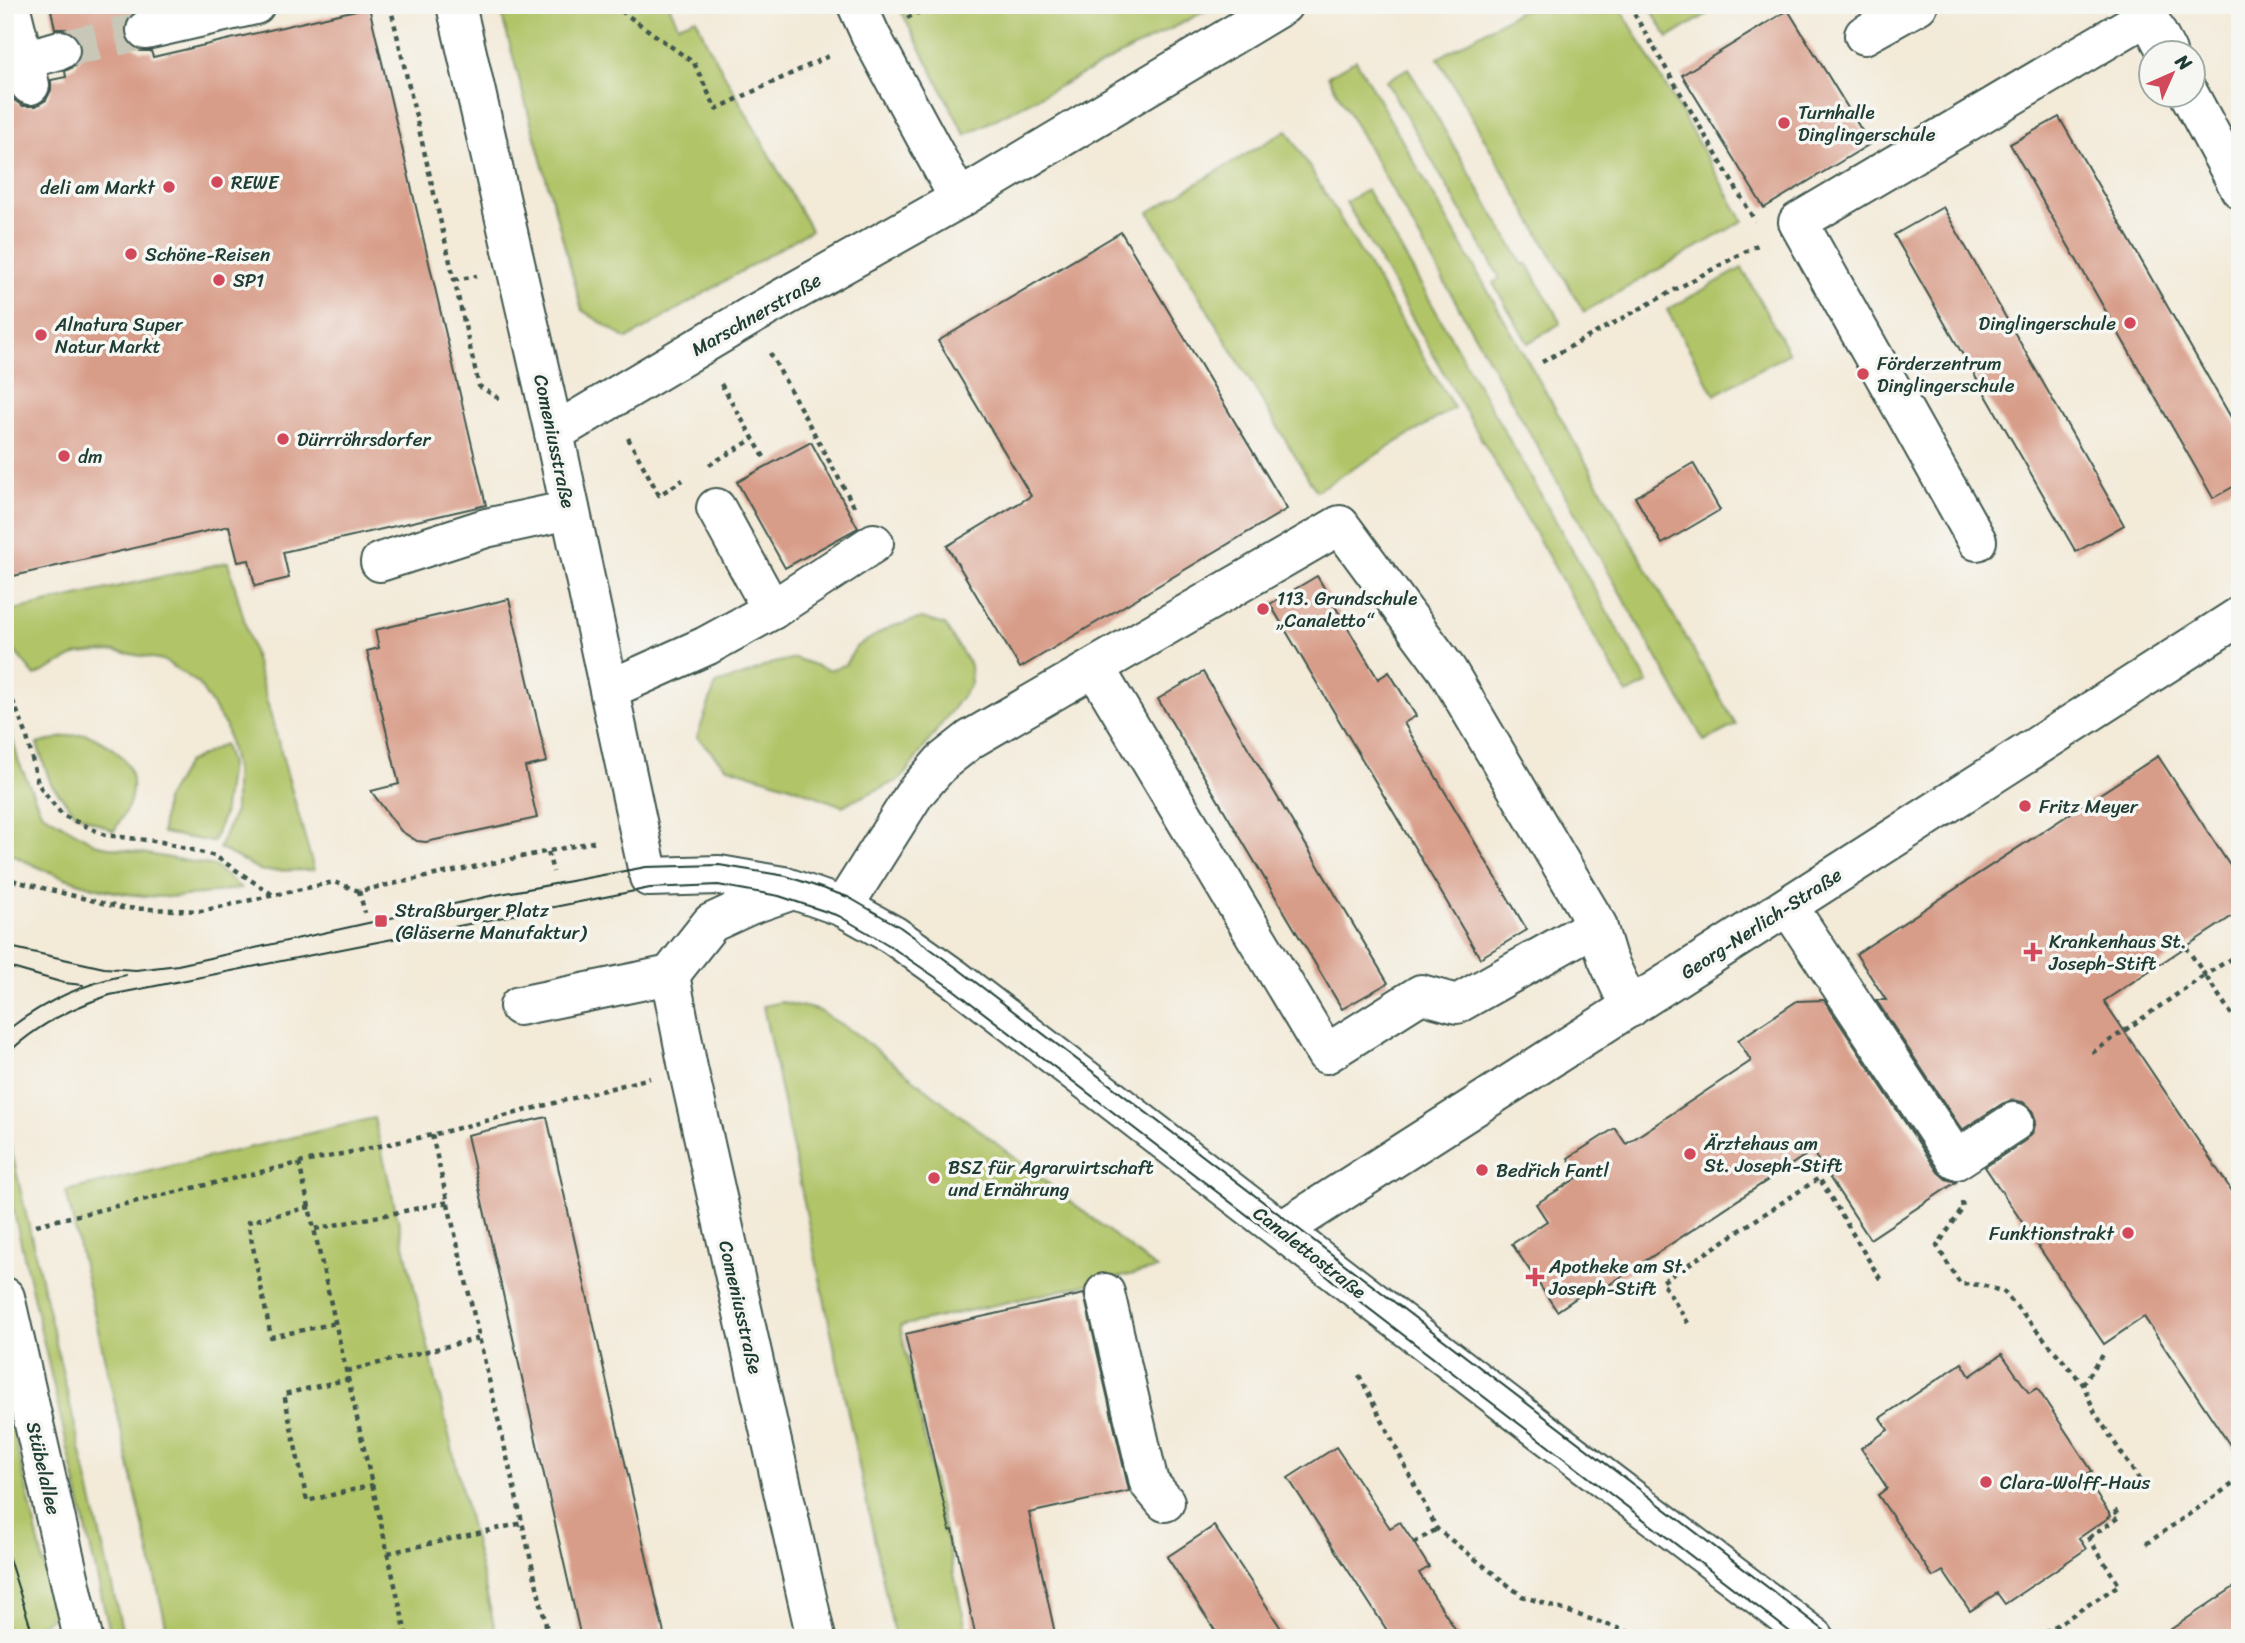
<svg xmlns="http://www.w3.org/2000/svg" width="2245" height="1643" font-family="Sriracha,sans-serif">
<rect width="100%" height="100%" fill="#f6f6f2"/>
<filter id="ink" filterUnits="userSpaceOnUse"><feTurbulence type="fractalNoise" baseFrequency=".0143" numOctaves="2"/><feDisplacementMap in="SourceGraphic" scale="14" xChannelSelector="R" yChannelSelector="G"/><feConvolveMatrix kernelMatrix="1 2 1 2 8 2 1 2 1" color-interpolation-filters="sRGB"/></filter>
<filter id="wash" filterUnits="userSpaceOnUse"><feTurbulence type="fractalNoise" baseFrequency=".00686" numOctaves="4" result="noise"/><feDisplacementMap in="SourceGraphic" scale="28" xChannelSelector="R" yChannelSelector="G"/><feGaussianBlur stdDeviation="1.57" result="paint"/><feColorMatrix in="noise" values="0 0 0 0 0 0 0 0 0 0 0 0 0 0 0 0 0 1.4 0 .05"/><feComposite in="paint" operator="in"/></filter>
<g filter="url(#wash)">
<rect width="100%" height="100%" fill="#f3ead8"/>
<g fill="#b1c467" stroke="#68804e" stroke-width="2">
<polygon points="499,5 669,5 678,25 696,18 707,43 811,230 627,339 582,310"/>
<polygon points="898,5 1217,5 965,135"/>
<polygon points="1530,5 1619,5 1743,221 1584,312 1438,58"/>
<polygon points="1648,5 1722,5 1668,38"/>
<polygon points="1356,60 1736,725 1704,741 1328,76"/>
<polygon points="1408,68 1523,265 1527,263 1561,323 1528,343 1493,283 1500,278 1386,81"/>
<polygon points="1287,130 1454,408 1316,491 1149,212"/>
<polygon points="1367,190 1648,683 1627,694 1346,202"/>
<polygon points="1742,268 1789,353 1715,395 1667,310"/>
<polygon points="228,562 314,870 262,871 219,848 235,811 235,769 226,727 198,683 163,660 114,651 78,654 35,676 13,649 5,654 5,612"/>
<polygon points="922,618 945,625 970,665 971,684 901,779 842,806 793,787 725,766 697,737 716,684 750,673 770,664 795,658 829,670 845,665 856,647 890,627"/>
<path d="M5,708L18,760L41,812L98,845L214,866L241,888C216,892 191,897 166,897C110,897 54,877 5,851Z"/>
<path d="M86,734C116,747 140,764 130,801C127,811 119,822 114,831L75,813L51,784L37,744L67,736Z"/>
<polygon points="224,744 230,765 223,816 213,842 162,833 165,800 187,763"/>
<polygon points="782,1002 818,1010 856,1034 1157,1269 900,1326 968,1638 895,1638 763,1006"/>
<polygon points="374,1118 497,1638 169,1638 66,1191"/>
<polygon points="5,1123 124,1638 111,1638 5,1173"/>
<polygon points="5,1395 55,1613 43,1624 5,1635"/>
</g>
<g id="blocks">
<g fill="#d89d89">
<polygon points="50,5 140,5 141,9 132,14 125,23 125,36 131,45 140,51 151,51 153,57 369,7 486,505 283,552 289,578 255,586 249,560 238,562 229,526 5,578 5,92 9,91 14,100 23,106 36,106 46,100 51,90 51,80 66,77 65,71 75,66 81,56 81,45 76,35 66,29 55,29"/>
<polygon points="1788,10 1870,144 1764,208 1682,75"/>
<polygon points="2059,117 2240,433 2240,483 2213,498 2010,144"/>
<polygon points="1943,207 2124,525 2076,552 1894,235"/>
<polygon points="1121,232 1287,509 1020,668 947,546 1031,496 938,341"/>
<polygon points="811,442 858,528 785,568 737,482"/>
<polygon points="1693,463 1720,510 1662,544 1635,497"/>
<polygon points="1317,576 1378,679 1389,672 1416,716 1404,723 1527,930 1480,958 1270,604"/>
<polygon points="509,599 547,762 525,767 537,818 426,842 417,841 401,831 371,791 399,784 367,651 379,648 375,630"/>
<polygon points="1203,672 1388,983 1342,1009 1158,699"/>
<polygon points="2158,756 2240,881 2240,911 2104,1001 2240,1203 2240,1460 2144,1317 2104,1344 1985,1167 2026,1140 2033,1132 2036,1121 2032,1110 2023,1102 2012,1100 2002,1104 1962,1130 1876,1000 1886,1000 1856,954"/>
<polygon points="1824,1000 1938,1172 1946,1179 1956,1182 1870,1239 1812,1151 1595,1294 1591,1288 1557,1311 1512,1244 1547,1221 1536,1204 1580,1176 1568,1158 1615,1128 1626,1144 1751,1061 1738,1040 1797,1001"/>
<polygon points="547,1117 567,1207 665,1638 581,1638 467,1135"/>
<polygon points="1084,1294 1129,1491 1029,1513 1056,1638 976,1638 953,1530 950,1531 905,1334"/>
<polygon points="2002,1354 2029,1393 2037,1388 2092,1471 2084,1476 2111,1516 2079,1538 2086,1549 2005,1604 1997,1593 1970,1611 1943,1571 1933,1577 1878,1495 1887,1488 1861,1448 1888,1430 1880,1418 1962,1363 1970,1376"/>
<polygon points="1336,1447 1390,1528 1400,1522 1414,1543 1429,1567 1419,1573 1461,1638 1392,1638 1288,1478"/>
<polygon points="1214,1526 1259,1594 1287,1638 1220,1638 1167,1557"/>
<polygon points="2240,1583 2240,1638 2158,1638"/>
</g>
</g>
</g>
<g filter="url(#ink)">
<use href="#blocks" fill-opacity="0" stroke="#3f574d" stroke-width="2"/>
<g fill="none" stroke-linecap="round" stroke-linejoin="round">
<polyline stroke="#c9c7b7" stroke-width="38" stroke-dasharray="38 19" stroke-linecap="butt" points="60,50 146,30"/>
<g stroke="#3f574d" stroke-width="42">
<g id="minor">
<polyline points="10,5 30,85"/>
<polyline points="456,5 554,433 649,877 719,875 783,886 843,907 893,935 955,979 1535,1426 1815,1638"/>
<polyline points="857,5 871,36 959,199"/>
<polyline points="2142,5 2167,52"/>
<polyline points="146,30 255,5"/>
<polyline points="1864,35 1918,5"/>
<polyline points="23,60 60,50"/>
<polyline points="2189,94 2240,189"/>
<polyline points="554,433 749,317 959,199 1283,5"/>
<polyline points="716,508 772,610"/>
<polyline points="1977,541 1798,222 2147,16"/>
<polyline points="380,562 486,528 570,510"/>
<polyline points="1095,668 1326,1054 1421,994 1457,1004 1597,925"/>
<polyline points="610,689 706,646 772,610 874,543"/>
<polyline points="1788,906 1956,1160 2014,1122"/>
<polyline points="843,907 915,793 942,762 971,739 1340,525 1447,670 1597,925 1607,958 1630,1008"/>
<polyline points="670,975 688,1068 816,1638"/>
<polyline points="670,975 711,923 750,905 793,890"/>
<polyline points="519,1006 670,975"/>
<polyline points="1282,1230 2240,616"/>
<polyline points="1105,1293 1149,1483 1165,1502"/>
</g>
</g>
<g stroke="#3f574d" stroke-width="42">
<polyline id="major" points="5,1297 83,1638"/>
</g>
<g stroke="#3f574d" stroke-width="4.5" stroke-dasharray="5 5" stroke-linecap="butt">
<polyline points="390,5 479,386 503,401"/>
<polyline points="613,5 694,63 716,109 833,54"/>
<polyline points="1629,5 1755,221"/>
<polyline points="907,18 934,5"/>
<polyline points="454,280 477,276"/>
<polyline points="770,353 855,508"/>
<polyline points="1542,362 1761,243"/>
<polyline points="721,384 764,457"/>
<polyline points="628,438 659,495 683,480"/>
<polyline points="709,465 753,439"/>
<polyline points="5,682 26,733 38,784 62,815 105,835 162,842 215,856 273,895"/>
<polyline points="548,852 553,872"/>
<polyline points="5,873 15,881 122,908 201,911 334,882 359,891 597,841"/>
<polyline points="359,891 365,913"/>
<polyline points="2186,947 2205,975 2240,953"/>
<polyline points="2092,1053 2205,975 2240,1027"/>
<polyline points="432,1135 549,1638"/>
<polyline points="299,1163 407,1638"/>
<polyline points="1962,1202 1963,1208 1937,1246 1960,1284 1982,1285 2004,1292 2083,1384 2095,1413 2144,1487"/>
<polyline points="310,1207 248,1222 271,1337 336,1323"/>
<polyline points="36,1225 299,1163 432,1135 650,1078"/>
<polyline points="315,1229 449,1202"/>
<polyline points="1688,1323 1662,1282 1819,1178 1882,1282"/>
<polyline points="347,1371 480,1338"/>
<polyline points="1359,1375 1437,1529 1522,1596 1647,1638"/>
<polyline points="349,1379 284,1394 307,1501 373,1485"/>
<polyline points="2083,1384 2105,1352"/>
<polyline points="2089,1538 2119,1517 2113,1507"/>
<polyline points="1414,1543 1437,1529"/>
<polyline points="2146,1544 2240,1479"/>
<polyline points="388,1553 523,1523"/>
<polyline points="2037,1638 2119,1585 2086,1534"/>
</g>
<use href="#minor" stroke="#fff" stroke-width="38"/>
<use href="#major" stroke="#fff" stroke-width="38"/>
<g stroke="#1f3d34" stroke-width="2">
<polyline points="5,946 104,968 136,970 178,965 490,896 646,867 719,865 786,876 848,897 900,927 957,968 1834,1638"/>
<polyline points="5,966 64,983 83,985"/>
<path d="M5,1032C41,1003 81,984 126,975"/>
<path d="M5,1056C35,1026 70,1008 110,995L650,888L718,885L779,896L839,916L887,944L954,990L1798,1638"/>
<polyline points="5,1546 34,1638"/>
</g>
</g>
</g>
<g fill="#d1495b" stroke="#f6f6f2" stroke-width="2.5">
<circle cx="1784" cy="123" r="7"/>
<circle cx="217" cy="182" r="7"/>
<circle cx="169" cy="187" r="7"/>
<circle cx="131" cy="254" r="7"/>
<circle cx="219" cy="280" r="7"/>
<circle cx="2130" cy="323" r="7"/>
<circle cx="41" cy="335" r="7"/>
<circle cx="1863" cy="374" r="7"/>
<circle cx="283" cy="439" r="7"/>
<circle cx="64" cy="456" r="7"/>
<circle cx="1263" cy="609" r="7"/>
<circle cx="2025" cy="806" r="7"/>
<rect x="374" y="914" width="14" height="14" rx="3.5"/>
<path d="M2029.5 941.5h7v7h7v7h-7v7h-7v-7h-7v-7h7z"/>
<circle cx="1690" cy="1154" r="7"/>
<circle cx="1482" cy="1170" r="7"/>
<circle cx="934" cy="1178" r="7"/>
<circle cx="2128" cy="1233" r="7"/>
<path d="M1531.5 1266.5h7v7h7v7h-7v7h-7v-7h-7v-7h7z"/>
<circle cx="1986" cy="1482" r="7"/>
</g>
<g text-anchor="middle" stroke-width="7" stroke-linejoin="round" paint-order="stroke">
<g font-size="19" fill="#1f3d34" stroke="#f6f6f2" text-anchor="start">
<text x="1798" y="119">Turnhalle<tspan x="1798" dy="22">Dinglingerschule</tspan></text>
<text x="231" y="189">REWE</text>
<text x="155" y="194" text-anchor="end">deli am Markt</text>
<text x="145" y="261">Schöne-Reisen</text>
<text x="233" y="287">SP1</text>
<text x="2116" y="330" text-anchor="end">Dinglingerschule</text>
<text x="55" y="331">Alnatura Super<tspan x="55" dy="22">Natur Markt</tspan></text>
<text x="1877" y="370">Förderzentrum<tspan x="1877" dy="22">Dinglingerschule</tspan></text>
<text x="297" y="446">Dürrröhrsdorfer</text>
<text x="78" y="463">dm</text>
<text x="1277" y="605">113. Grundschule<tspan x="1277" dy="22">„Canaletto“</tspan></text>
<text x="2039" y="813">Fritz Meyer</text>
<text x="395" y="917">Straßburger Platz<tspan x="395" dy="22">(Gläserne Manufaktur)</tspan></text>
<text x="2049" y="948">Krankenhaus St.<tspan x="2049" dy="22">Joseph-Stift</tspan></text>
<text x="1704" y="1150">Ärztehaus am<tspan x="1704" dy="22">St. Joseph-Stift</tspan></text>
<text x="948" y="1174">BSZ für Agrarwirtschaft<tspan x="948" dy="22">und Ernährung</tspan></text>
<text x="1496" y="1177">Bedřich Fantl</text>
<text x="2114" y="1240" text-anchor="end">Funktionstrakt</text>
<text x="1549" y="1273">Apotheke am St.<tspan x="1549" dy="22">Joseph-Stift</tspan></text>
<text x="2000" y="1489">Clara-Wolff-Haus</text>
</g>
<g font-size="19" fill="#1f3d34" stroke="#f6f6f2">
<text transform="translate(756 314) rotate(-30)" y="7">Marschnerstraße</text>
<text transform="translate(555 441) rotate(78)" y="7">Comeniusstraße</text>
<text transform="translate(1761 923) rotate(-33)" y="7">Georg-Nerlich-Straße</text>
<text transform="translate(1310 1252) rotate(38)" y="7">Canalettostraße</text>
<text transform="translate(741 1307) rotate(77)" y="7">Comeniusstraße</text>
<text transform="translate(44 1468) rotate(77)" y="7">Stübelallee</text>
</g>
</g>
<rect width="2245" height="1643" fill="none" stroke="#f6f6f2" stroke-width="28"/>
<g transform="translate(2172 74) rotate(45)"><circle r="33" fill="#f6f6f2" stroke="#a0aca6" stroke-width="2"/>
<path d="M0-5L12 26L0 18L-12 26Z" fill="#d1495b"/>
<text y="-10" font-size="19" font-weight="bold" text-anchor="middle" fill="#1f3d34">N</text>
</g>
</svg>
